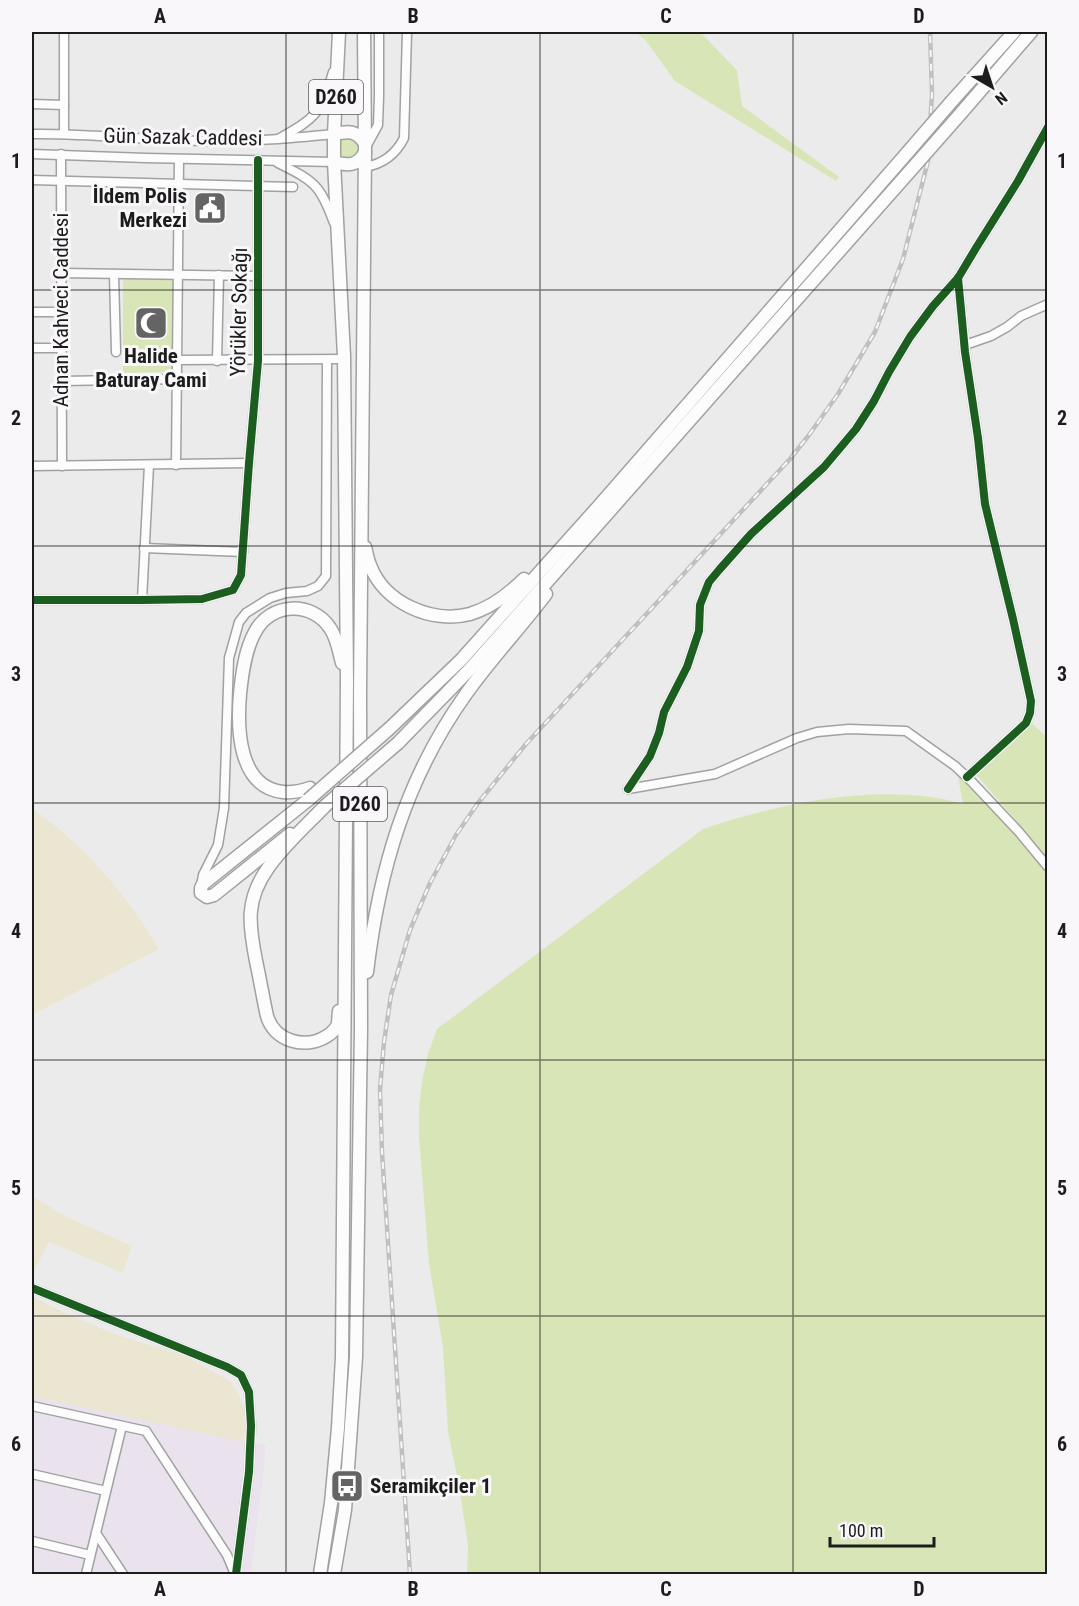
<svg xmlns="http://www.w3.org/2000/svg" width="1079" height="1606" font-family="'Roboto Condensed',sans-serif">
<rect width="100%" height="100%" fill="#ebebeb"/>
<polygon fill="#eae2ed" points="32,1396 265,1445 264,1468 251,1574 32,1574"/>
<g fill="#d8e6b7">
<polygon points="636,32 700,32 737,70 742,106 839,177 836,181 675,81 646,41"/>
<circle cx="348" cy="148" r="10"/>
<polygon points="123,277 174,277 175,372 123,373"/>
<polygon points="1029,721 1047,737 1047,857 974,772"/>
<path d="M957,771C989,804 1020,837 1047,875V1574H467L468,1545L459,1486L448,1432L443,1347L429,1264L419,1136V1109L422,1081L428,1054L437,1029L703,829C778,803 885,781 963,804Z"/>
</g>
<g fill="#ebe6d1">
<path d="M32,808C84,846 126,893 159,949L32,1015Z"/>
<polygon points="32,1196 65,1216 132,1246 123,1273 49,1242 34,1271 32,1269"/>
<polygon points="32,1296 65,1313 112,1333 185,1356 230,1381 239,1395 244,1411 245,1426 244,1442 32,1396"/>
</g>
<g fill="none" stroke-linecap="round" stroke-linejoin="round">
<g stroke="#a1a1a1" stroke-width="11">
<g id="minor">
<polyline points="64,32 64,133"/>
<polyline points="32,104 64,105"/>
<path d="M32,134C91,133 151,141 210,141C252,142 293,138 334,134"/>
<path d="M280,138C316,118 322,112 333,72"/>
<polyline points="367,145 378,125 379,97 379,32"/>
<polyline points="32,154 146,158 334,162"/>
<polyline points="61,154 62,466"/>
<path d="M278,163C314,181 320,184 334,223"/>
<path d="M365,167C383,164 396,154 404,138L407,32"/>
<polyline points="32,180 293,187"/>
<polyline points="62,273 258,276"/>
<polyline points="114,274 116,352"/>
<polyline points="958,278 965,352 978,438 985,504 1013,619 1031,701 1030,713 1026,723 967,777"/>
<polyline points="32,312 62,312"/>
<polyline points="965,345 991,336 1007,327 1021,316 1048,304"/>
<polyline points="32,348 62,348"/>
<polyline points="177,360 344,359"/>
<polyline points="217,361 219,275"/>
<polyline points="62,381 177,379"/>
<polyline points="176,465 179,159"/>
<polyline points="32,466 249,463"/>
<polyline points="144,548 243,552"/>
<polyline points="32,600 142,600 202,599 233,590 241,575 249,463 258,361 258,160"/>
<polyline points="142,600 149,465"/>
<polyline points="628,789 650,756 659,733 664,712 687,667 699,631 700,605 709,582 719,570 751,534 824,467 856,429 874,401 889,372 910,337 933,306 958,278 976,248 1018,181 1048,127"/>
<polyline points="628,789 715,774 797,738 817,732 849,729 906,731 955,766 971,781 1019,832 1048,867"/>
<polyline points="201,886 203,875 218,845 224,808 229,658 239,622 246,613 270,598 286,593 307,591 318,586 326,576 327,360"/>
<polyline points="32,1288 227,1367 241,1375 249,1392 251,1426 249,1472 236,1574"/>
<polyline points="32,1406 146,1431 227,1555 235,1574"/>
<polyline points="32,1474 106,1491"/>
<polyline points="96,1533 123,1574"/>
<polyline points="32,1541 90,1555"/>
<polyline points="86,1574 122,1426"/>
</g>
</g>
<g stroke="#a1a1a1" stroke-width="15">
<g id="highway">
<polyline points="952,101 1014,32"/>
<polyline points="962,112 1031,32"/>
<path d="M334,134C348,131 357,130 365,144"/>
<path d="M334,162C348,166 358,166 365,152"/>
<path d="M365,547C367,553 367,559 370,565C384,603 432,624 470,614C490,608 509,594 524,579"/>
<polyline points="390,728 461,660 598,507 908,152"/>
<polyline points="398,743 470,669 918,162"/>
<path d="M310,788C301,791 292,793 283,792C238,787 237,728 240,694C242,674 245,650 255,632C271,602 312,601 330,628C337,638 339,651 342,663"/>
<path d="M325,806C306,826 284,845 268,868C245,900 249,925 256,961C260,979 263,998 267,1016C274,1041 305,1050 327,1036C330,1034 335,1030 337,1026C339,1022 338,1015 339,1011"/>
<polyline points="290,834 214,895 207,897 201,893 201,888 203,884 308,800"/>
<path d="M367,972C379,870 406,778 466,694C491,659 520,628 546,594"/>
<polyline points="320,1574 331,1503 338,1428 342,1357 347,682 344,356 334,162 334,134 339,32"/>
<polyline points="334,1574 345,1510 356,1357 361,1029 360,692 365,148 364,32"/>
</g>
</g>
<use href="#minor" stroke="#fcfcfc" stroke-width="8"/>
<use href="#highway" stroke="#fcfcfc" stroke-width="12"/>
<g stroke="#c0c0c0" stroke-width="4.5">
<polyline id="rail" points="410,1574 382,1152 380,1089 384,1042 391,995 410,930 430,883 456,835 478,803 526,744 790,459 809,435 838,394 875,332 903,259 928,161 932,94 930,32"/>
</g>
<use href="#rail" stroke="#f9f7fa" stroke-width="2" stroke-dasharray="7" stroke-linecap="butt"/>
<g stroke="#a1a1a1" stroke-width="15" stroke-linecap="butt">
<g id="highway-bridge">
<polyline points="908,152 952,101"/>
<polyline points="918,162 962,112"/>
<polyline points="308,800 390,728"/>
<polyline points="325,806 398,743"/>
</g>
</g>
<use href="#highway-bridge" stroke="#fcfcfc" stroke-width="12"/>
<g stroke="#f9f7fa" stroke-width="11">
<g id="cycleway">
<polyline points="958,278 965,352 978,438 985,504 1013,619 1031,701 1030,713 1026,723 967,777"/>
<polyline points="32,600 142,600 202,599 233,590 241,575 249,463 258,361 258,160"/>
<polyline points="628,789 650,756 659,733 664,712 687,667 699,631 700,605 709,582 719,570 751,534 824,467 856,429 874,401 889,372 910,337 933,306 958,278 976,248 1018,181 1048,127"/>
<polyline points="32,1288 227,1367 241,1375 249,1392 251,1426 249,1472 236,1574"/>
</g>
</g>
<use href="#cycleway" stroke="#1b5e20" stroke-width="8"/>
</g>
<path fill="none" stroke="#1d1c1d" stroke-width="1.5" stroke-opacity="0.55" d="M286,32V1574M540,32V1574M793,32V1574M32,290H1048M32,546H1048M32,803H1048M32,1060H1048M32,1316H1048"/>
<defs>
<g id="civic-square" transform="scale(1.725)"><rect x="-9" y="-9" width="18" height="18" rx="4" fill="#656465" stroke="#f9f7fa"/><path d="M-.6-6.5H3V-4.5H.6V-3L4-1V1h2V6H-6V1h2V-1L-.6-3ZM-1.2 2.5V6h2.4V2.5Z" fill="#fff"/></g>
<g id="mosque-square" transform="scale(1.725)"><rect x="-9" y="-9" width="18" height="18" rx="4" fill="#656465" stroke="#f9f7fa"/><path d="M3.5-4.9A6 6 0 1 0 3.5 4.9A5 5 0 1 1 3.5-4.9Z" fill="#fff"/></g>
<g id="bus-square" transform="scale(1.725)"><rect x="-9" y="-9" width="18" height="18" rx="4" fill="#656465" stroke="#f9f7fa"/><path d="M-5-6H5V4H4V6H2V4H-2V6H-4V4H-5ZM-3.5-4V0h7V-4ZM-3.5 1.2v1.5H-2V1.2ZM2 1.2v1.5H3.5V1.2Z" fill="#fff"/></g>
</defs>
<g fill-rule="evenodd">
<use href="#civic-square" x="210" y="208"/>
<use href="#mosque-square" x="151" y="323"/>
<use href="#bus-square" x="347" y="1486"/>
</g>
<g text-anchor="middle" stroke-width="6" stroke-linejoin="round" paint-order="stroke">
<g fill="#f9f7fa" stroke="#5f5e5f" stroke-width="1.5">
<rect x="309" y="80" width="54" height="34" rx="4.5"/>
<rect x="333" y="787" width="54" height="34" rx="4.5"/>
</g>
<g font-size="20" font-weight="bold" fill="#1d1c1d">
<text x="336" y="104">D260</text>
<text x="360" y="811">D260</text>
</g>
<g font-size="21" fill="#1d1c1d" stroke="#f9f7fa">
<text transform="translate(183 137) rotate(1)" y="7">Gün Sazak Caddesi</text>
<text transform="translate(61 310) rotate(-90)" y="7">Adnan Kahveci Caddesi</text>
<text transform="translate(239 312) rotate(-89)" y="7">Yörükler Sokağı</text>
</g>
<g font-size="21" font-weight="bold" fill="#1d1c1d" stroke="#f9f7fa" text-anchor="end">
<text x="187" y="203">İldem Polis<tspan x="187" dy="24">Merkezi</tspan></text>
<text x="151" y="363" text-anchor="middle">Halide<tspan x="151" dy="24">Baturay Cami</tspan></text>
<text x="370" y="1493" text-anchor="start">Seramikçiler 1</text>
</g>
</g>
<rect width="1079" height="1606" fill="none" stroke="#f9f7fa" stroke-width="66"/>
<g transform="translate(992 87) rotate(141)" stroke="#f9f7fa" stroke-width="4.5" paint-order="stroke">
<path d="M0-4.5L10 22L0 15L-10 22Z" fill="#1d1c1d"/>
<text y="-9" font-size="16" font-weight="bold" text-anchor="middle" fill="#1d1c1d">N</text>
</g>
<path d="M830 1537v9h104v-9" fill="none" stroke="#1d1c1d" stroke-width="3"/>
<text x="839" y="1537" font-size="18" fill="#1d1c1d" stroke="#f9f7fa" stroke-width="4.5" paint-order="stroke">100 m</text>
<rect x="33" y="33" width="1013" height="1540" fill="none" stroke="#1d1c1d" stroke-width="2"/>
<g font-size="20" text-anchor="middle" font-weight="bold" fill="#1d1c1d">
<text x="160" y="23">A</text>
<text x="413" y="23">B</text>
<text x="666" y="23">C</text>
<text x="919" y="23">D</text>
<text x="16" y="168">1</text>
<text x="1062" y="168">1</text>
<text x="16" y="425">2</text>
<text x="1062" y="425">2</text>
<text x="16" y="681">3</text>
<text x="1062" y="681">3</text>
<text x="16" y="938">4</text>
<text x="1062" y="938">4</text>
<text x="16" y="1195">5</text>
<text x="1062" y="1195">5</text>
<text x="16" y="1451">6</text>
<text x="1062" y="1451">6</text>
<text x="160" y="1596">A</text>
<text x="413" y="1596">B</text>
<text x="666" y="1596">C</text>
<text x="919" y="1596">D</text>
</g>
</svg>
